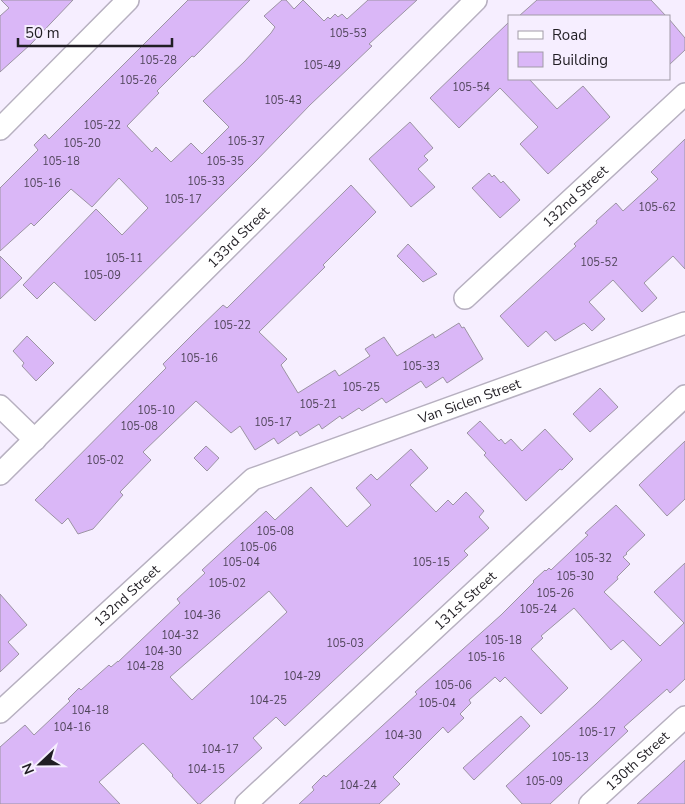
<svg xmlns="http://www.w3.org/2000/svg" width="685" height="804" font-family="'Nunito Sans',sans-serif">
<rect width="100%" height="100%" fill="#f6eeff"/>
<g fill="#dab7f7" stroke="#9c94a3" fill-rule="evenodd">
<polygon points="1,0 73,0 31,44 0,72 0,16 9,8"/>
<polygon points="188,0 250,0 194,57 192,56 157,91 159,93 127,126 152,152 156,147 171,162 191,143 202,154 229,127 203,101 244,62 271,33 275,27 264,16 282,0 286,0 294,9 303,0 324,21 328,17 330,19 335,14 338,17 342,14 347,19 368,0 417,0 369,44 372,46 310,105 254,163 95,321 54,282 37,299 23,285 96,209 122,235 148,208 119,178 92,207 71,189 34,226 31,223 0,251 0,188 38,150 34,145 45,134 49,139"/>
<polygon points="537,0 651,0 666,16 519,16"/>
<polygon points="669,19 685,38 685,50 669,65"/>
<polygon points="509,22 509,79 529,79 557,109 583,86 610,117 548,174 520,144 538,127 500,88 459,128 430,98"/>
<polygon points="410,122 433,148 424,156 428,160 418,169 435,187 411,207 369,159"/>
<polygon points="685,139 685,269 673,256 644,283 657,298 642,312 613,280 589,302 605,319 592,331 584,323 555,341 546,331 528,347 500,316 576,246 574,244 597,223 596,221 616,203 623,211 658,179 651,172"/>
<polygon points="489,173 492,177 494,175 501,183 503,181 520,200 500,218 472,188"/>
<polygon points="351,185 376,212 323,265 325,267 259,332 287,359 281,365 298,393 335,370 339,376 370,356 365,349 384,337 397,356 433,334 435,338 459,323 462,328 464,327 483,359 447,383 443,377 426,388 421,381 386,403 382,398 362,411 359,408 342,419 340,416 322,429 319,424 300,436 297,431 278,444 274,438 255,450 240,426 231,433 196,401 143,452 151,460 120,492 123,495 93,529 78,534 68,518 62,524 35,500 166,368 163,364 196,331 223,305 227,308"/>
<polygon points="408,244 437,274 423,282 397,256"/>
<polygon points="0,256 22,278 0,299"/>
<polygon points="27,336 54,363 36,381 22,366 24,363 13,351"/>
<polygon points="600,388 618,407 590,432 573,414"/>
<polygon points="480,421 499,441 501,439 505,444 511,439 522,451 545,429 573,459 562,470 560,469 526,501 484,455 486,453 467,433"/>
<polygon points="685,441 685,499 667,516 639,485"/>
<polygon points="206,446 219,458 207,471 194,458"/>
<path d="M411,449L428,468L410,485L436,512L448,500L453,505L466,492L484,511L479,517L489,528L464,551L468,555L285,726L276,717L253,738L262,748L200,804H198L172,776L173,775L143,743L99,782L120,804H0V747L25,725L34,735L70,701L68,699L79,688L81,690L109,665L111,667L118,661V662L180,603L177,599L205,573L202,570L266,511L275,520L311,487L347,527L371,505L356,488L371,474L377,480ZM269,591L287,612L192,700L170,677Z"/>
<polygon points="616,505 645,535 626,553 627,554 623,557 630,564 617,577 618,579 604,592 660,646 684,623 654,592 685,563 685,679 670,693 667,689 624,727 628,731 550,804 522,804 506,786 596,704 642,660 623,640 611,650 574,608 541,636 543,638 531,649 568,688 541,714 505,677 500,682 495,677 469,700 471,703 460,714 464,718 448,733 443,727 393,777 400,784 379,804 299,804 314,790 312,787 324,775 326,777 358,748 417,694 415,692 501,615 534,582 533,581 545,570 546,571 549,568 551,570 588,535 585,533"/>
<polygon points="0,594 27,625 8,642 19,654 0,672"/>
<polygon points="521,716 530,726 474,780 463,768"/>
<polygon points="685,760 685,804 637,804 668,776"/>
</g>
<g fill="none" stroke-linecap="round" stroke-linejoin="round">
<g stroke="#b7b0c0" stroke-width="24">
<g id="street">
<polyline points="0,129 128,0"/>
<path id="s1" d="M465,298L685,94"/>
<polyline points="0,406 35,440"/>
<path id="s2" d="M0,474L476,0"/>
<path id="s3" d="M0,712L253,479L685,323"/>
<path id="s4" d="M246,804L685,396"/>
<path id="s5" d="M590,804L685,717"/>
</g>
</g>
<use href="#street" stroke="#fff" stroke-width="21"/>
</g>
<g text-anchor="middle" stroke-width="4.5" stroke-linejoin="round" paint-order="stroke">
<g font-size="11" fill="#4f4459">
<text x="348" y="37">105-53</text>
<text x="158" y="64">105-28</text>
<text x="322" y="69">105-49</text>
<text x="138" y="84">105-26</text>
<text x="471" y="91">105-54</text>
<text x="283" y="104">105-43</text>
<text x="102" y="129">105-22</text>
<text x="246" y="145">105-37</text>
<text x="82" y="147">105-20</text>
<text x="61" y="165">105-18</text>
<text x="225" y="165">105-35</text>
<text x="206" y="185">105-33</text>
<text x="42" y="187">105-16</text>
<text x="183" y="203">105-17</text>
<text x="657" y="211">105-62</text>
<text x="124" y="262">105-11</text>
<text x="599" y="266">105-52</text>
<text x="102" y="279">105-09</text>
<text x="232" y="329">105-22</text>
<text x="199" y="362">105-16</text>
<text x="421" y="370">105-33</text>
<text x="361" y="391">105-25</text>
<text x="318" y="408">105-21</text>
<text x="156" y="414">105-10</text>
<text x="273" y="426">105-17</text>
<text x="139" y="430">105-08</text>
<text x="105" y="464">105-02</text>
<text x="275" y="535">105-08</text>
<text x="258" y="551">105-06</text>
<text x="593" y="562">105-32</text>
<text x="241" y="566">105-04</text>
<text x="431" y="566">105-15</text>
<text x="575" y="580">105-30</text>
<text x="227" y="587">105-02</text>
<text x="555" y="597">105-26</text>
<text x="538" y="613">105-24</text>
<text x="202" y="619">104-36</text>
<text x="180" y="639">104-32</text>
<text x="503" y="644">105-18</text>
<text x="345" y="647">105-03</text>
<text x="163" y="655">104-30</text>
<text x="486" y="661">105-16</text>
<text x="145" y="670">104-28</text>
<text x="302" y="680">104-29</text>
<text x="453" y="689">105-06</text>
<text x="268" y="704">104-25</text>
<text x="437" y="707">105-04</text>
<text x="90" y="714">104-18</text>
<text x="72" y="731">104-16</text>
<text x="597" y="736">105-17</text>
<text x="403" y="739">104-30</text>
<text x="220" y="753">104-17</text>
<text x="570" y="761">105-13</text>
<text x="206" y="773">104-15</text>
<text x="544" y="785">105-09</text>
<text x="358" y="789">104-24</text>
</g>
<g font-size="14" fill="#211e24" stroke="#f6eeff">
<text dy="5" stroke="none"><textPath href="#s1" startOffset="150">132nd Street</textPath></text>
<text dy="5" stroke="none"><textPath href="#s2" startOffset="336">133rd Street</textPath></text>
<text dy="5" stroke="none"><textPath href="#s3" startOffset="574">Van Siclen Street</textPath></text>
<text dy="5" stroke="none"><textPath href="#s3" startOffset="172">132nd Street</textPath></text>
<text dy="5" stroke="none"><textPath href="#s4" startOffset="299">131st Street</textPath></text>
<text dy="5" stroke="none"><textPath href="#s5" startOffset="64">130th Street</textPath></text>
</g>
</g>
<rect x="508" y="15" width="162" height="65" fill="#f6eeff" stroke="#a19ba7"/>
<rect x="518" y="31" width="25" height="8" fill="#ffffff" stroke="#a19ba7"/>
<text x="552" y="40" font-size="15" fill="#211e24">Road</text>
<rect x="518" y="52" width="25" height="15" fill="#dab7f7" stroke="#a19ba7"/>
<text x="552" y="65" font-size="15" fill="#211e24">Building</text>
<g transform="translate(40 764) rotate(248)" stroke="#f6eeff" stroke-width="4" paint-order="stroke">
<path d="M0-4L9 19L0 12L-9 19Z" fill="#211e24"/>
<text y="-8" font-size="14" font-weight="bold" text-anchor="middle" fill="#211e24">N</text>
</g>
<path d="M18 38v8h154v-8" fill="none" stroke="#211e24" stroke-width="2.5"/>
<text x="25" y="38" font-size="15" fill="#211e24" stroke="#f6eeff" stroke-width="4" paint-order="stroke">50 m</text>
</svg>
